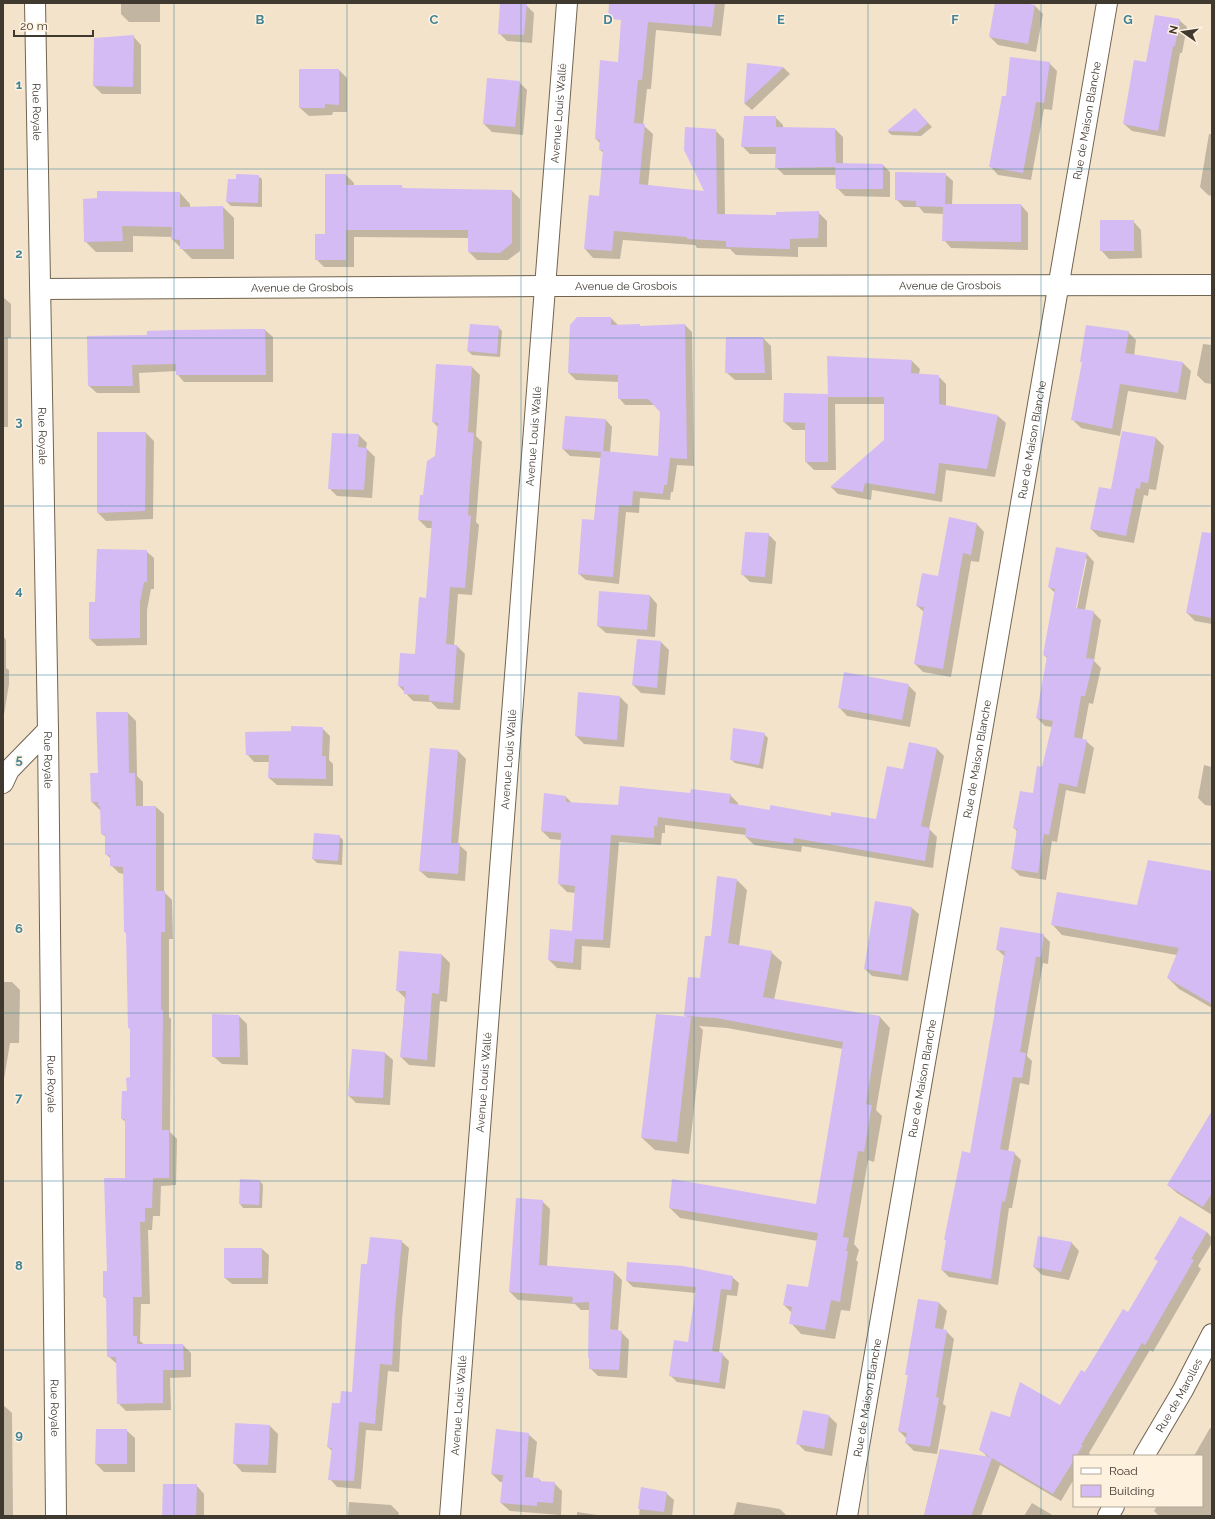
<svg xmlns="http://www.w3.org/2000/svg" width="1215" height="1519" font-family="Raleway,sans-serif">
<rect width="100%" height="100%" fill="#f3e3cb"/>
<g fill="#0003" fill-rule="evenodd">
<polygon points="121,3 160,3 160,22 129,22 121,14"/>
<polygon points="647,3 725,3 721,36 656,30 651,89 647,89 643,125 653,134 648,186 706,192 715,130 724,139 725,215 777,216 818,212 827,221 827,247 798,247 798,257 736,255 730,249 697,248 695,245 623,240 620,259 593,258 585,249 600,197 604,153 600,150 601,144 596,139 619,63"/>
<polygon points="996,3 1018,3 1035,6 1043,14 1036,52 998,45 990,37"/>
<polygon points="526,5 534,13 532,43 507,41 499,33"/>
<polygon points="1179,20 1187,27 1182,53 1180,53 1165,137 1132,131 1124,124 1147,63"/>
<polygon points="133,36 141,45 141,94 102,94 94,86"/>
<polygon points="1049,63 1057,71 1052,110 1044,109 1031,180 998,175 990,166 1007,97"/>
<polygon points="748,64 784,68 790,74 752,110 745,104"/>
<polygon points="339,70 347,78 347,112 333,112 332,115 309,116 300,108"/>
<polygon points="519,82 527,90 523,135 492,132 484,124"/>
<polygon points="915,109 932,127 921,136 892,135 888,132"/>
<polygon points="775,117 783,125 783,128 835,129 843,137 843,164 883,165 890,172 890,197 845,196 837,188 837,175 784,175 776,167 777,154 750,154 742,146"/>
<polygon points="1209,134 1212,134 1212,196 1208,195 1200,187"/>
<polygon points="945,174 953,181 952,205 1021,205 1028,213 1028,250 951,248 944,240 944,214 924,213 919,207 904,207 896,199"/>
<polygon points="346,175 354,183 354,186 401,186 404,189 512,191 520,199 520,251 508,260 477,260 469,252 469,238 354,237 354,267 324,267 316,259 326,235"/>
<polygon points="258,176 262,179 262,207 231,206 227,202 238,180"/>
<polygon points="180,193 190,204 190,207 223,207 234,218 234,259 192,259 172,239 172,237 133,236 133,252 96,252 85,241"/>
<polygon points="1133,221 1141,230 1142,258 1109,259 1101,250"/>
<polygon points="3,297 11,304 11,338 8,338 8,427 3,427"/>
<polygon points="611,318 618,325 639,325 641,327 685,325 692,332 694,466 677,465 673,492 671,492 670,500 640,498 639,513 626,512 619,584 586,580 579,574 594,521 601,458 570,456 563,449 606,420 612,427 610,453 659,457 661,412 655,405 625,405 619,398 619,382 576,380 569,373"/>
<polygon points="498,327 502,331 500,357 472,355 468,351"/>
<polygon points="265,330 273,337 273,382 184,382 177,374 177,371 139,373 140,393 97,393 89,386 148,336"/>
<polygon points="1128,332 1136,340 1134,356 1183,363 1191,371 1186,400 1128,391 1120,436 1081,428 1073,420 1083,363 1081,362"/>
<polygon points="763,338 771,346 772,380 735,380 726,372"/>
<polygon points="1203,344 1212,345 1212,384 1205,383 1197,375"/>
<polygon points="912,361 920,369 919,374 938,376 946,384 946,407 998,416 1006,423 995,477 946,470 942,502 872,490 871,500 838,494 831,487 885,441 885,404 835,404 836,470 814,470 806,462 806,430 793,430 784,422 827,395"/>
<polygon points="437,365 472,367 480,375 476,436 482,442 476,522 479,525 472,595 458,594 454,646 457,646 465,654 460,710 438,709 431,702 413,701 399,686 416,656 427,599 433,528 427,528 419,520 424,496 436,457 438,427 433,422"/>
<polygon points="1123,432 1156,438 1164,446 1156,490 1149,489 1148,496 1144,495 1134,543 1099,537 1091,529 1112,491"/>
<polygon points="146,433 154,441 153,519 106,521 98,513"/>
<polygon points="359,435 367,443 366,448 375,457 372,498 337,496 329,488"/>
<polygon points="976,523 984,532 979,562 971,561 951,677 923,672 915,664 924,612 917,606"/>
<polygon points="768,534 776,542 772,584 750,582 742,574"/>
<polygon points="146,551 154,558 154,589 151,589 147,610 147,645 97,646 90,639 96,603"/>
<path d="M1087,554L1094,562L1085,610L1093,612L1101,620L1094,661L1101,668L1093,704L1089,703L1082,740L1086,741L1094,748L1085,794L1066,790L1057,842L1052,841L1046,880L1020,876L1012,868L1017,831L1014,828L1034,794L1043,768L1052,727L1045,726L1037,718L1048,659L1044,655L1055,593L1049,587ZM1085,559H1087L1076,613L1074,612Z"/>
<polygon points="1212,570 1212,624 1195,621 1187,613"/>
<polygon points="650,596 657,604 655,637 606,633 598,626"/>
<polygon points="3,622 4,637 6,640 6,668 9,670 9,684 3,721"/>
<polygon points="661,642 669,650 665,695 641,693 633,685"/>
<polygon points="908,685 916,693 910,727 847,716 839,707"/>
<polygon points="620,697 628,705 624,747 584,744 576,736"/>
<polygon points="128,713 136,721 137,776 143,782 143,807 156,807 164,814 164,892 172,900 173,939 169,939 169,1017 171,1019 170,1132 177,1139 176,1185 161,1186 160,1216 153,1216 152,1230 148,1230 150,1304 141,1304 140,1341 145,1345 183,1345 191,1353 191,1377 170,1378 171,1410 126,1411 118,1403 117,1364 108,1356 108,1300 104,1297 126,1179 126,1122 122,1119 131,1078 131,1030 129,1028 127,934 125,932 124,874 119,873 111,865 111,859 106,854 106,837 102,834 101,810 100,810 92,802 99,774"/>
<polygon points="322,728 330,736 329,760 333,764 333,786 277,785 269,778 270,762 254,762 247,754 292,732"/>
<polygon points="764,734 768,738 763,769 735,763 731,759"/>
<polygon points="936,748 944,756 929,829 937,837 933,868 802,846 801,852 754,845 746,837 746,835 665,825 665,833 662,833 661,845 619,842 610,948 582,946 581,970 557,968 549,960 573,932 576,893 567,892 559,884 562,840 550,839 542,831 566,797 572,803 619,806 691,794 730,795 738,803 738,806 770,811 877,820 903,770"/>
<polygon points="431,749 458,751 466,759 458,844 467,852 465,881 428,878 420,871"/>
<polygon points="1204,765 1212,767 1212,806 1205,805 1198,798"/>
<polygon points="339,836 343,840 342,865 317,863 313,859"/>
<polygon points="737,880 747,890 739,946 771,952 782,962 774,1000 880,1017 890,1028 876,1110 882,1116 874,1162 868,1160 854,1244 859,1250 856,1260 858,1262 850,1311 841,1310 835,1339 801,1334 791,1323 792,1313 784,1305 809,1288 818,1241 680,1218 670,1208 817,1205 843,1049 727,1028 699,1026 703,1030 689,1154 655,1150 642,1138 687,1017 685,1015 701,980 712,937"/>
<polygon points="1212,899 1212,1008 1179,989 1168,978 1177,955 1062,935 1052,924 1138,906"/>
<polygon points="876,902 912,908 919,914 908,981 872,976 865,969"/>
<polygon points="1043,935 1050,942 1048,964 1043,963 1027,1056 1032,1061 1029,1085 1020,1083 1008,1152 1014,1153 1021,1160 1012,1208 1009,1208 998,1285 949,1277 942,1270 971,1154 996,1012 1004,956 997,949"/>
<polygon points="442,955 450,963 447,1002 440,1001 435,1067 409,1065 401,1057 405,998 397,990"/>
<polygon points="3,982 12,982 20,990 19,1043 10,1043 3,1085"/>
<polygon points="239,1016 247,1024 248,1065 222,1064 213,1056"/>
<polygon points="353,1050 385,1053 393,1060 390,1105 356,1103 349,1096"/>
<polygon points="1212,1111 1212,1215 1177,1193 1168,1185"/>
<polygon points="260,1181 263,1185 262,1208 243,1208 240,1204"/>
<polygon points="542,1201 550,1209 547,1266 614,1272 622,1280 618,1331 621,1332 629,1340 627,1378 598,1376 590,1368 590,1359 589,1358 590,1310 581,1310 575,1304 518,1300 510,1292"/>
<polygon points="1207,1232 1212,1238 1212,1243 1198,1266 1201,1269 1153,1352 1150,1350 1089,1453 1090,1454 1088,1456 1074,1456 1074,1479 1061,1501 1000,1465 981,1516 924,1516 940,1450 988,1458 981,1450 1011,1418 1060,1406 1128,1313"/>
<polygon points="401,1241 409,1248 402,1319 399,1372 388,1371 382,1431 366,1430 361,1489 337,1487 330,1479 332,1451 328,1447 341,1404 353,1393"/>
<polygon points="1071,1242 1079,1251 1069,1280 1042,1275 1034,1267"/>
<polygon points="225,1249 262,1249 269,1255 268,1284 232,1284 225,1278"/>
<polygon points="732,1277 739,1283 737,1296 727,1295 719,1353 722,1354 729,1361 725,1389 677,1382 670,1375 689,1343 696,1293 633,1287 627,1281"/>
<polygon points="919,1300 939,1303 947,1311 943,1331 946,1331 954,1339 943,1404 946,1406 937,1454 914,1451 906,1443 907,1439 899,1431 908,1376 907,1374"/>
<polygon points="3,1405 12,1413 13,1516 3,1516"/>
<polygon points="829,1416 837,1424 832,1456 805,1451 797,1443"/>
<polygon points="270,1426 278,1434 276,1473 242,1472 234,1463"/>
<polygon points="1210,1428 1212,1429 1212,1516 1159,1516 1154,1511 1157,1506 1202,1506 1202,1456 1194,1456"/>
<polygon points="126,1430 135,1438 135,1472 104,1472 96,1464"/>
<polygon points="528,1434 537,1442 533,1478 539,1479 542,1482 554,1483 562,1491 561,1515 510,1511 501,1503 503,1482 500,1482 492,1474"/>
<polygon points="196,1485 204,1494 204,1516 163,1516"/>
<polygon points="642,1489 666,1493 674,1500 672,1516 639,1516"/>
<polygon points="349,1502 391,1505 399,1513 398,1516 348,1516"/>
<polygon points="737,1502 780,1509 787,1516 731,1516 734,1514"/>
<polygon points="1032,1503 1054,1516 1024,1516"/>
<polygon points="577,1512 604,1516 577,1516"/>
</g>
<g fill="#d4bbf4">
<polygon points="500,3 527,4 524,35 498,34"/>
<polygon points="609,3 715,3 712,27 648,22 642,80 638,80 634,123 645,124 639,184 704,191 684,150 685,127 716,129 717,214 776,215 776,212 819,211 818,238 790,239 790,249 726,247 726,241 687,239 687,237 614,231 612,251 584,249 589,195 599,196 603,150 599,150 600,140 595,139 600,60 618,62 621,20 608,19"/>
<polygon points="995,3 1024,3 1035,5 1028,44 989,37"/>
<polygon points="1155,15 1180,19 1175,46 1173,46 1158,131 1123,124 1134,60 1146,62"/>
<polygon points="134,35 133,87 93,86 94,38"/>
<polygon points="1010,57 1050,62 1044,103 1036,102 1023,173 989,167 1002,96 1006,96"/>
<polygon points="747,63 784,67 744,104"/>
<polygon points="299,69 339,69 339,105 325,104 325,108 299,108"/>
<polygon points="487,78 520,81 515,127 483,124"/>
<polygon points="915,108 928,123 917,132 887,131"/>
<polygon points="744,116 776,116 776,127 835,128 836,163 883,164 883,189 836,189 835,167 775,168 776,147 741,147"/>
<polygon points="895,172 946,173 945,204 1021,204 1021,242 942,241 943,207 916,206 916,201 895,200"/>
<polygon points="236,174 259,175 258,203 226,202 228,179 236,179"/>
<polygon points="325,174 346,174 346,185 402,185 402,188 512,190 512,243 500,253 468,252 468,230 346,230 346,260 315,260 315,234 325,234"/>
<polygon points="97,191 180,192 180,207 223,206 224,249 180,249 180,240 171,239 172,227 122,226 123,241 84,242 83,199 97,198"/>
<rect x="1100" y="220" width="34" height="31"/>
<polygon points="577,317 611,317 611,325 640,324 640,326 685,324 687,459 670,458 667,485 664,485 663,494 633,491 632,506 619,505 613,577 578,574 582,519 594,520 601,452 562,449 565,416 606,419 603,451 658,456 660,412 648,399 618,399 618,375 568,373 570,325"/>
<polygon points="470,324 499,326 497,354 467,351"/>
<polygon points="1086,325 1129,331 1125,353 1183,362 1178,393 1120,384 1112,429 1071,420 1082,362 1080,362"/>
<polygon points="265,329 266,375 176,375 176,364 132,365 133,386 88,386 87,336 147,335 147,331 175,330"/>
<polygon points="726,337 763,337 765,373 725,373"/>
<polygon points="827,356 912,360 911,373 939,375 939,404 998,415 987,469 939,463 935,494 865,483 863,492 830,487 884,440 884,397 828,397"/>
<polygon points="436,364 472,366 468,432 474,433 468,515 471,516 465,588 450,587 446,644 457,645 453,703 429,701 429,695 404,694 404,687 398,686 400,653 415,654 419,597 426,598 432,521 418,520 420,495 423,495 427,461 435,456 438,423 432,422"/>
<polygon points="784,393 828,394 828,462 805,462 805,423 783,422"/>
<polygon points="1122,431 1156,437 1148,483 1141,482 1140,489 1136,488 1126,536 1090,529 1099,487 1111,489"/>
<polygon points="97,432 146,432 145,511 97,513"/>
<polygon points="332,433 359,434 358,447 367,448 364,490 328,489"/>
<polygon points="949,517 977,523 971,555 963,553 943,669 914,664 924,607 916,606 922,573 938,576"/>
<polygon points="745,532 769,533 765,577 741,575"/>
<polygon points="1202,532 1212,533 1212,618 1186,613"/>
<polygon points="1056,547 1087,553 1076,608 1094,611 1086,658 1094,659 1085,696 1081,696 1074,737 1087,740 1077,787 1059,783 1049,835 1044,834 1038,873 1011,869 1017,829 1013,828 1020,791 1033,793 1037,766 1042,767 1053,721 1036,718 1047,656 1043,655 1055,589 1048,587"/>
<polygon points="97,549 147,550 147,582 144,582 140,602 140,638 89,639 89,602 95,602"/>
<polygon points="599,591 650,595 647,630 597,626"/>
<polygon points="637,639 661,641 657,688 632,685"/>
<polygon points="844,672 909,684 902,720 838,708"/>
<polygon points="578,692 620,696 617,740 575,736"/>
<polygon points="96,712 128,712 129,773 135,773 136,806 156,806 156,891 165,891 165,932 161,932 161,1010 163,1010 162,1130 169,1130 169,1178 153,1178 152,1208 145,1208 145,1222 140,1222 142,1297 133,1297 133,1336 137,1336 137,1344 183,1344 184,1370 163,1370 163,1403 117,1404 116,1357 107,1357 106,1297 103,1297 103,1271 107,1271 104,1178 125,1178 125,1119 121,1119 122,1091 127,1091 126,1078 130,1077 130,1028 128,1028 126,932 124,932 123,867 110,866 110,855 105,855 105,835 101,834 100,806 98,806 98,802 91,802 90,773 98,773"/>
<polygon points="291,726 323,727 322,756 326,756 326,779 268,778 269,755 246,755 245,732 291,731"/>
<polygon points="733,728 765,733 759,765 730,760"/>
<polygon points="909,742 937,748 921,826 930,828 925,861 794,838 793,844 745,837 746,828 658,817 657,826 654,826 654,838 611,835 603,940 575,939 573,963 548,960 550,929 572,931 575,886 558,884 561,833 541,831 544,793 566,796 566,802 618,805 620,786 690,793 691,789 731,794 729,803 770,810 770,805 831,816 831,812 876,819 887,766 903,769"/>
<polygon points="430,748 458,750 451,843 460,843 458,874 419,871"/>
<polygon points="314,833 340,835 338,861 312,859"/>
<polygon points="1148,860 1212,871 1212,1004 1167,978 1179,948 1051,925 1057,892 1137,905"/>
<polygon points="717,876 737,879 728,943 772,951 763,997 880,1016 866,1104 872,1105 864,1152 858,1151 843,1237 849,1238 846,1251 848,1251 840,1302 831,1300 825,1330 789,1324 792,1307 783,1305 787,1284 808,1287 818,1233 669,1208 672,1179 816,1204 843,1042 716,1018 684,1016 688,977 700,978 705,936 711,936"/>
<polygon points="875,901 912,907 901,975 864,969"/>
<polygon points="1000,927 1044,934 1041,957 1036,957 1020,1052 1026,1053 1022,1078 1013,1077 1000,1149 1015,1152 1005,1202 1002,1201 991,1279 941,1270 946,1240 944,1240 962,1151 970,1153 995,1011 994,1011 1005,951 996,950"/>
<polygon points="399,951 442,954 439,994 432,993 427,1060 400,1057 406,991 396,991"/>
<polygon points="212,1014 239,1015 240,1057 212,1057"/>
<polygon points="656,1014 691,1017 677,1142 641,1138"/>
<polygon points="352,1049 385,1052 383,1098 348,1096"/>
<polygon points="1212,1111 1212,1193 1203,1207 1167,1185"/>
<polygon points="240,1179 260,1180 259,1205 239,1204"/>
<polygon points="516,1198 543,1200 539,1265 614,1271 610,1329 622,1331 619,1370 589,1369 589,1358 588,1358 589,1302 572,1303 573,1297 509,1292"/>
<polygon points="1180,1216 1207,1232 1191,1259 1194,1260 1145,1345 1142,1343 1081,1445 1083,1445 1076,1456 1074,1456 1074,1460 1053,1494 992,1458 971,1516 924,1516 940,1449 990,1457 979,1450 991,1411 1010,1417 1016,1394 1020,1382 1060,1405 1081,1370 1085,1372 1123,1309 1128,1312 1158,1261 1154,1259"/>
<polygon points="1038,1236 1072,1242 1061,1272 1033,1267"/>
<polygon points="370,1237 402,1240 395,1311 392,1365 380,1364 375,1424 359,1422 354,1481 328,1480 332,1448 327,1447 332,1403 340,1403 341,1391 352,1392 361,1264 367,1264"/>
<rect x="224" y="1248" width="38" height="30"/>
<polygon points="627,1262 683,1266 733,1276 731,1290 721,1289 712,1351 723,1353 719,1383 669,1376 674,1340 688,1342 696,1287 626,1281"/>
<polygon points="918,1299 939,1302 935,1328 947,1330 936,1397 939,1398 930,1447 905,1443 907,1433 898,1431 908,1375 905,1375"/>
<polygon points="803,1410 829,1415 824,1449 796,1444"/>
<polygon points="235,1423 270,1425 268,1465 233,1464"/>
<polygon points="96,1429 127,1429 127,1464 95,1464"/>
<polygon points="496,1429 529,1433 525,1477 539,1478 539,1481 555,1482 553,1503 537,1502 537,1506 500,1503 503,1475 491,1474"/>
<polygon points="163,1484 197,1484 196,1516 162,1516"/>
<polygon points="641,1487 667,1492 664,1512 638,1509"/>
</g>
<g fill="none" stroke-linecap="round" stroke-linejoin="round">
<g stroke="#726450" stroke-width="22">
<g id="street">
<path id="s1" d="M35,3L48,730L56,1516"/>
<path id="s2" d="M41,289L544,286L1212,285"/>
<polyline points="3,783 9,770 48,730"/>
<path id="s3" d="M1144,1456L1183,1390L1212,1334"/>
<path id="s4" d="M450,1516L567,3"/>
<path id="s5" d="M847,1516L1107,3"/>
<polyline points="1108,1516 1114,1506"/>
</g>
</g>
<use href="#street" stroke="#fff" stroke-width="20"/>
</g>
<path fill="none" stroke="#438497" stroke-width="1" stroke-opacity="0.55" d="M174,3V1516M347,3V1516M521,3V1516M694,3V1516M868,3V1516M1041,3V1516M3,169H1212M3,338H1212M3,506H1212M3,675H1212M3,844H1212M3,1013H1212M3,1181H1212M3,1350H1212"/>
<g text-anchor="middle" stroke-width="3" stroke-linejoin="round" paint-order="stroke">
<g font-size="11" fill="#403930" stroke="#fef1de">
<text dy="4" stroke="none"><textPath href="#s1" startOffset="109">Rue Royale</textPath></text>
<text dy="4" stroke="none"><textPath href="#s4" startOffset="1407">Avenue Louis Wallé</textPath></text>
<text dy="4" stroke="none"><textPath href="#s5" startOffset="1416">Rue de Maison Blanche</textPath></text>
<text dy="4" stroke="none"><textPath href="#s2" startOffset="585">Avenue de Grosbois</textPath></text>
<text dy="4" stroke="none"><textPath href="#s2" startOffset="909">Avenue de Grosbois</textPath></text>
<text dy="4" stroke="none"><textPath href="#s2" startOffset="261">Avenue de Grosbois</textPath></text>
<text dy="4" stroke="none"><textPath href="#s1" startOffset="433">Rue Royale</textPath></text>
<text dy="4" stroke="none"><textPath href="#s4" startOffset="1083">Avenue Louis Wallé</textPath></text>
<text dy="4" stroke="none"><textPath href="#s5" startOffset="1092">Rue de Maison Blanche</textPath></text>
<text dy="4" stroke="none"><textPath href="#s1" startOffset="757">Rue Royale</textPath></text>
<text dy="4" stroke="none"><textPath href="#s5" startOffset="768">Rue de Maison Blanche</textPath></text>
<text dy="4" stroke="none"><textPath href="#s4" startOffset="759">Avenue Louis Wallé</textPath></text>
<text dy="4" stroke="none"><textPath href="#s5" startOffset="444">Rue de Maison Blanche</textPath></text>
<text dy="4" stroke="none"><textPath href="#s1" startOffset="1081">Rue Royale</textPath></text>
<text dy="4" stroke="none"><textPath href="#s4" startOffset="435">Avenue Louis Wallé</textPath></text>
<text dy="4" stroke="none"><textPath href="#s3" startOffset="70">Rue de Marolles</textPath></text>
<text dy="4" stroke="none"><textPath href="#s5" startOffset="120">Rue de Maison Blanche</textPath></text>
<text dy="4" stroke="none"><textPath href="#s4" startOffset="111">Avenue Louis Wallé</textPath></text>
<text dy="4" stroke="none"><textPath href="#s1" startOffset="1405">Rue Royale</textPath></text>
</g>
</g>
<g font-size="13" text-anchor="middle" font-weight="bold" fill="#438497" stroke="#fef1de" stroke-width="3" stroke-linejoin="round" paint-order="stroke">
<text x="260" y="24">B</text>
<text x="434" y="24">C</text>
<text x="608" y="24">D</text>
<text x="781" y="24">E</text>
<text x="955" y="24">F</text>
<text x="1128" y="24">G</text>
<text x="19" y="89">1</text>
<text x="19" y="258">2</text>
<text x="19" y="426">3</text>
<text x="19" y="595">4</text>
<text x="19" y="764">5</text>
<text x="19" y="933">6</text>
<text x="19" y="1102">7</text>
<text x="19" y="1270">8</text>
<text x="19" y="1439">9</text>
</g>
<rect width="1215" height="1519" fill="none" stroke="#403930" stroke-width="8"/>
<rect x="1073" y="1455" width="130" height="52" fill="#fef1de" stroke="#b2a798"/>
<rect x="1081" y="1468" width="20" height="6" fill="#ffffff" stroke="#b2a798"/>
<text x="1109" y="1475" font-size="12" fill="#403930">Road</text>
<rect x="1081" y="1485" width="20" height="12" fill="#d4bbf4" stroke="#b2a798"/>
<text x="1109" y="1495" font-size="12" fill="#403930">Building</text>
<g transform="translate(1183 32) rotate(283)" stroke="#fef1de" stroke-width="3" paint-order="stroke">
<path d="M0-3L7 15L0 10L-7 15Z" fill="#403930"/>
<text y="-6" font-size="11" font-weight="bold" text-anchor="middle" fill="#403930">N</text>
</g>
<path d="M14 30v6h79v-6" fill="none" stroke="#403930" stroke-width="2"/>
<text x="20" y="30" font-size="12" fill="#403930" stroke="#fef1de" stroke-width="3" paint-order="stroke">20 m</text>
</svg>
